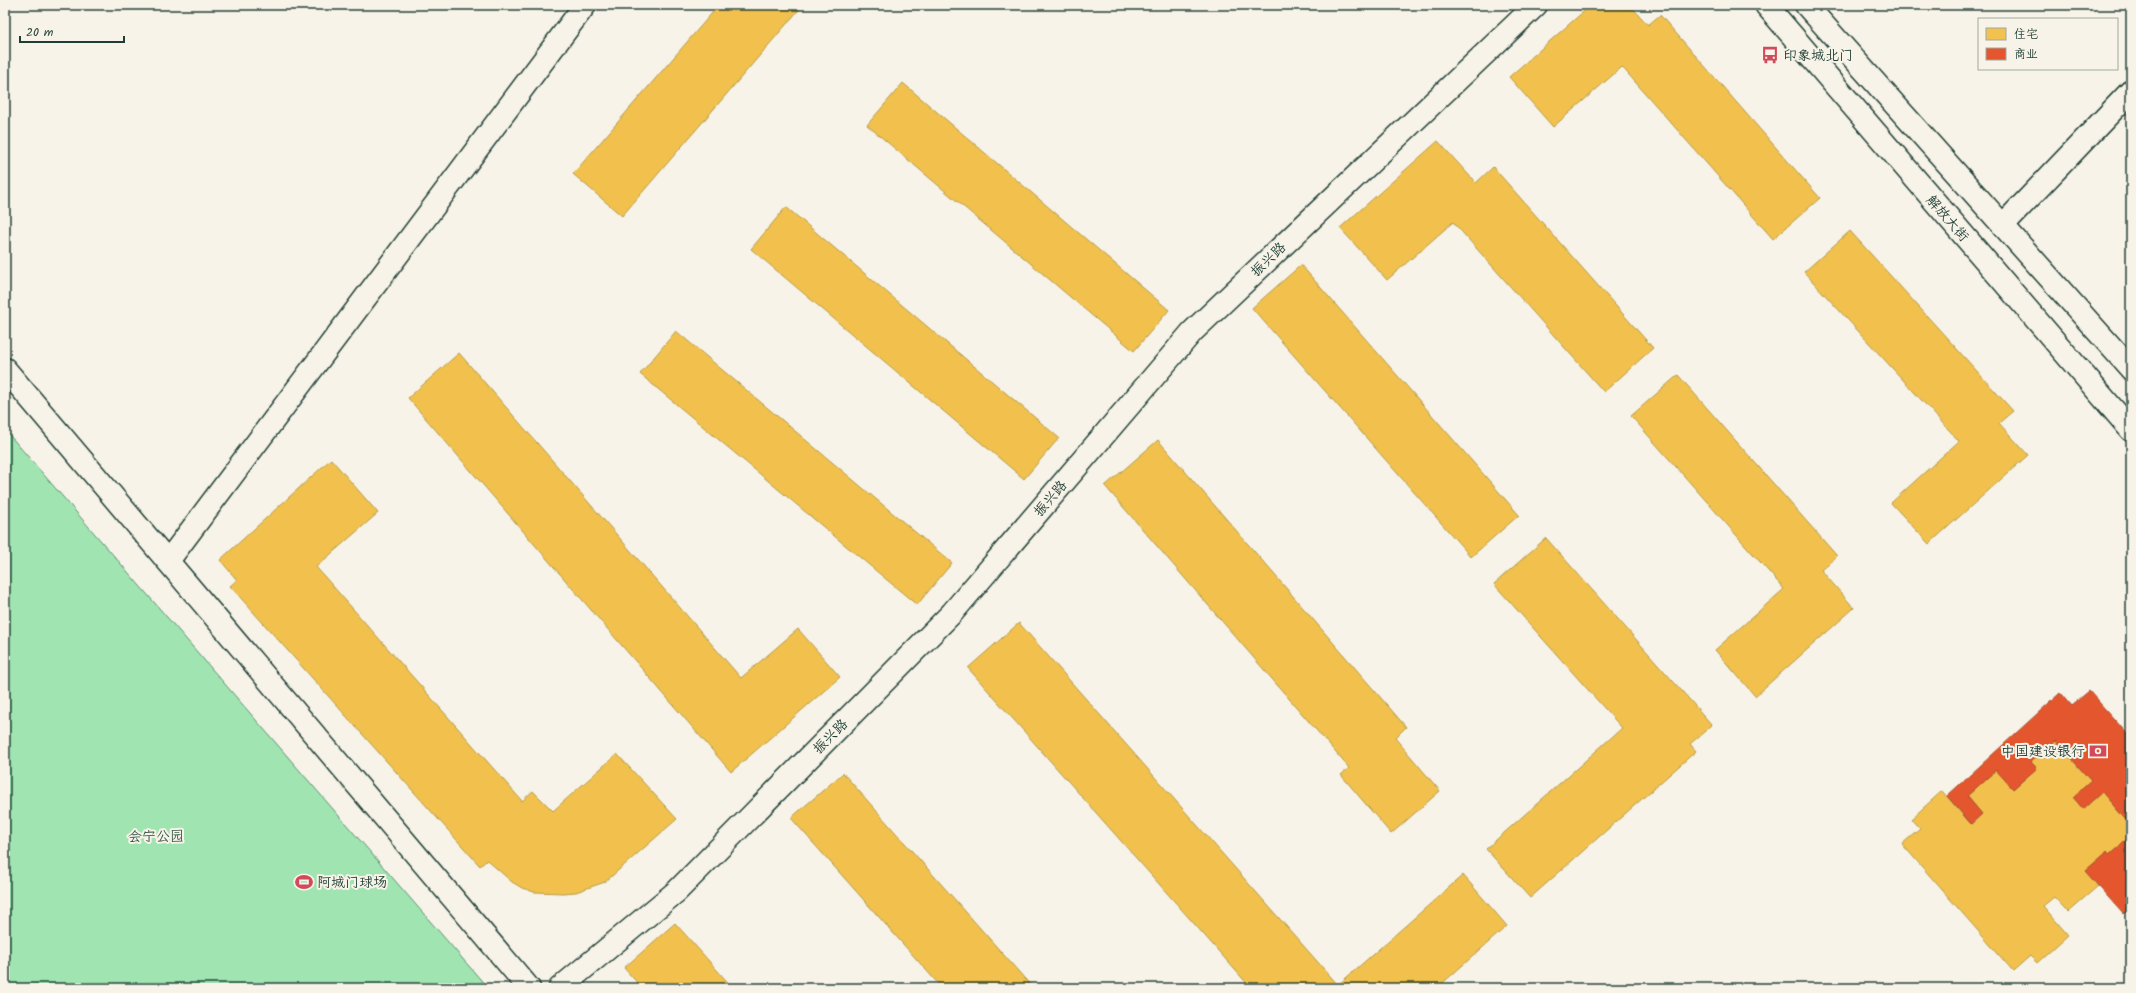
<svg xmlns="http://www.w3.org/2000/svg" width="2136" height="993" font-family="Kalam,'LXGW WenKai TC',sans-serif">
<rect width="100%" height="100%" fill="#f7f3e8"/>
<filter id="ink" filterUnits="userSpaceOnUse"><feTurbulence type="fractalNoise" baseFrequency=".025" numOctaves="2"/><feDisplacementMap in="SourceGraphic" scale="8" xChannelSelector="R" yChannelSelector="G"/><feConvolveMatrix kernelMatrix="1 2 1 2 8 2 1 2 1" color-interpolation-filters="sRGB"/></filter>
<g filter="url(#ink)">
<polygon fill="#a0e5b1" stroke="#609172" points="5,430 487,987 486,988 5,988"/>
<g fill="#f2c14e" stroke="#b39946">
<polygon points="719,5 803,5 622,216 573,174"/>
<polygon points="1591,5 1630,5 1648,25 1660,15 1820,198 1773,239 1622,67 1553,127 1509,77"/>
<polygon points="903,83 1169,310 1134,351 867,125"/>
<polygon points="1438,141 1476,183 1493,167 1653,348 1604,392 1453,222 1387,280 1340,228"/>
<polygon points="786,207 1059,438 1024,479 751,249"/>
<polygon points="1850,231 2013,411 1999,423 2028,455 1929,544 1891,503 1959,441 1804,272"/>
<polygon points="1301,265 1519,515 1471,557 1252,308"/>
<polygon points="676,331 952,563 917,605 640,374"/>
<polygon points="459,353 741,678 798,629 840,677 731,772 408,398"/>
<polygon points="1678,375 1837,556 1821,570 1854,608 1755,696 1715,650 1784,589 1631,416"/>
<polygon points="1158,440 1406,727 1395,738 1440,791 1391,834 1341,775 1349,768 1105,486"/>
<polygon points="331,459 378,513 316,567 522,801 533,791 553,811 617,754 677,819 605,882 576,892 563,893 534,892 522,888 512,882 487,860 480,866 230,586 237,580 220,560"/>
<polygon points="1546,538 1712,725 1690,744 1696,751 1530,898 1486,849 1622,728 1494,584"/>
<polygon points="1019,623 1338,985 1463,875 1507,926 1437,988 1251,988 968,668"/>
<polygon points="2056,741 2091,781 2073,797 2083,809 2102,792 2131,826 2131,836 2110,854 2108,851 2085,871 2098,886 2068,912 2054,897 2043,906 2068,935 2037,963 2030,956 2013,971 1902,844 1920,829 1911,819 1942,791 1971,824 1982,814 1967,796 1996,770 2013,789 2037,768 2031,762"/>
<polygon points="843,773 1033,988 942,988 791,818"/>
<polygon points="675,923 733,988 642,988 624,968"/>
</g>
<g fill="#e4572e" stroke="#a94f30">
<polygon points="2089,691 2131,738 2131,826 2102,792 2083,809 2073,797 2091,781 2056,741 2031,762 2037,768 2013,789 1996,770 1967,796 1982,814 1971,824 1947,796 2060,693 2071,706"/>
<polygon points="2131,836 2131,908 2124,915 2085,871 2108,851 2110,854"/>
</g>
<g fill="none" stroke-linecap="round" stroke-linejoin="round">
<g stroke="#1f3d34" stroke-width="25">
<g id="street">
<polyline points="2003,225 2131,91"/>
<polyline points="5,369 529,988"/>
<polyline points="168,561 585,5"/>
<polyline points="560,988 677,891 952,613 1192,332 1536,5"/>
</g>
</g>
<g stroke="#1f3d34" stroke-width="25">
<g id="primary">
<polyline points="1766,5 2131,430"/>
<polyline points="1806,5 2131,369"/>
</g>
</g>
<use href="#street" stroke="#f7f3e8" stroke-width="22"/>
<use href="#primary" stroke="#f7f3e8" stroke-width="22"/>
</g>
</g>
<defs>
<g id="bus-bare" transform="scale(1.38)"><path d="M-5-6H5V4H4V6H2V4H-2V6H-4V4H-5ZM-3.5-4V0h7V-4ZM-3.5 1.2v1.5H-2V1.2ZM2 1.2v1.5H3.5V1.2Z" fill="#d1495b" stroke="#f7f3e8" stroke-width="2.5" paint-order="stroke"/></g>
<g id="bank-bare" transform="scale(1.38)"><path d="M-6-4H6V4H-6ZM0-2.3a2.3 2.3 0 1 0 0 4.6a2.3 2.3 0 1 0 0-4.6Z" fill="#d1495b" stroke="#f7f3e8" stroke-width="2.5" paint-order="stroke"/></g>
<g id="stadium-bare" transform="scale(1.38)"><path d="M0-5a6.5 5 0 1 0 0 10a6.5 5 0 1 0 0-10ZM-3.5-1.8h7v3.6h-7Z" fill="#d1495b" stroke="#f7f3e8" stroke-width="2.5" paint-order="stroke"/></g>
</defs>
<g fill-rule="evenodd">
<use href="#bus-bare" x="1770" y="55"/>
<use href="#bank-bare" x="2098" y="751"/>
<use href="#stadium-bare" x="304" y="882"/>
</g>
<g text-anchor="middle" stroke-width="4" stroke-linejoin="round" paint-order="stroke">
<g font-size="14" fill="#1f3d34" stroke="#f7f3e8" text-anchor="start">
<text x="1783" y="60">印象城北门</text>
<text x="2085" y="756" text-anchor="end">中国建设银行</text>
<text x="317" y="887">阿城门球场</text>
</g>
<g font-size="14" fill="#1f3d34" stroke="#f7f3e8">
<text transform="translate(1948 218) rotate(49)" y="5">解放大街</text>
<text transform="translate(1268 259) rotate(-44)" y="5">振兴路</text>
<text transform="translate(1050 498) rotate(-49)" y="5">振兴路</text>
<text transform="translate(830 736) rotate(-45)" y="5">振兴路</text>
</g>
<g font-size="14" fill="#325647" stroke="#f7f3e8">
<text x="156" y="841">会宁公园</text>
</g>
</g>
<rect width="2136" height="993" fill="none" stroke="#f7f3e8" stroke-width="20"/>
<rect x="10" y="10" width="2116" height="973" fill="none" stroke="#1f3d34" stroke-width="1.5" filter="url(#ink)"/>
<rect x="1978" y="18" width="140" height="52" fill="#f7f3e8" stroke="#a1aaa0"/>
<rect x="1986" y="28" width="20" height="12" fill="#f2c14e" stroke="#a1aaa0"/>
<text x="2014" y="38" font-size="12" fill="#1f3d34">住宅</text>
<rect x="1986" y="48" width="20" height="12" fill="#e4572e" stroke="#a1aaa0"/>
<text x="2014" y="58" font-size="12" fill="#1f3d34">商业</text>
<path d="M20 36v6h104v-6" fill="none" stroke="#1f3d34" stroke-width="2"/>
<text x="26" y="36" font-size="12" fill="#1f3d34" stroke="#f7f3e8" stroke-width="3" paint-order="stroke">20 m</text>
</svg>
